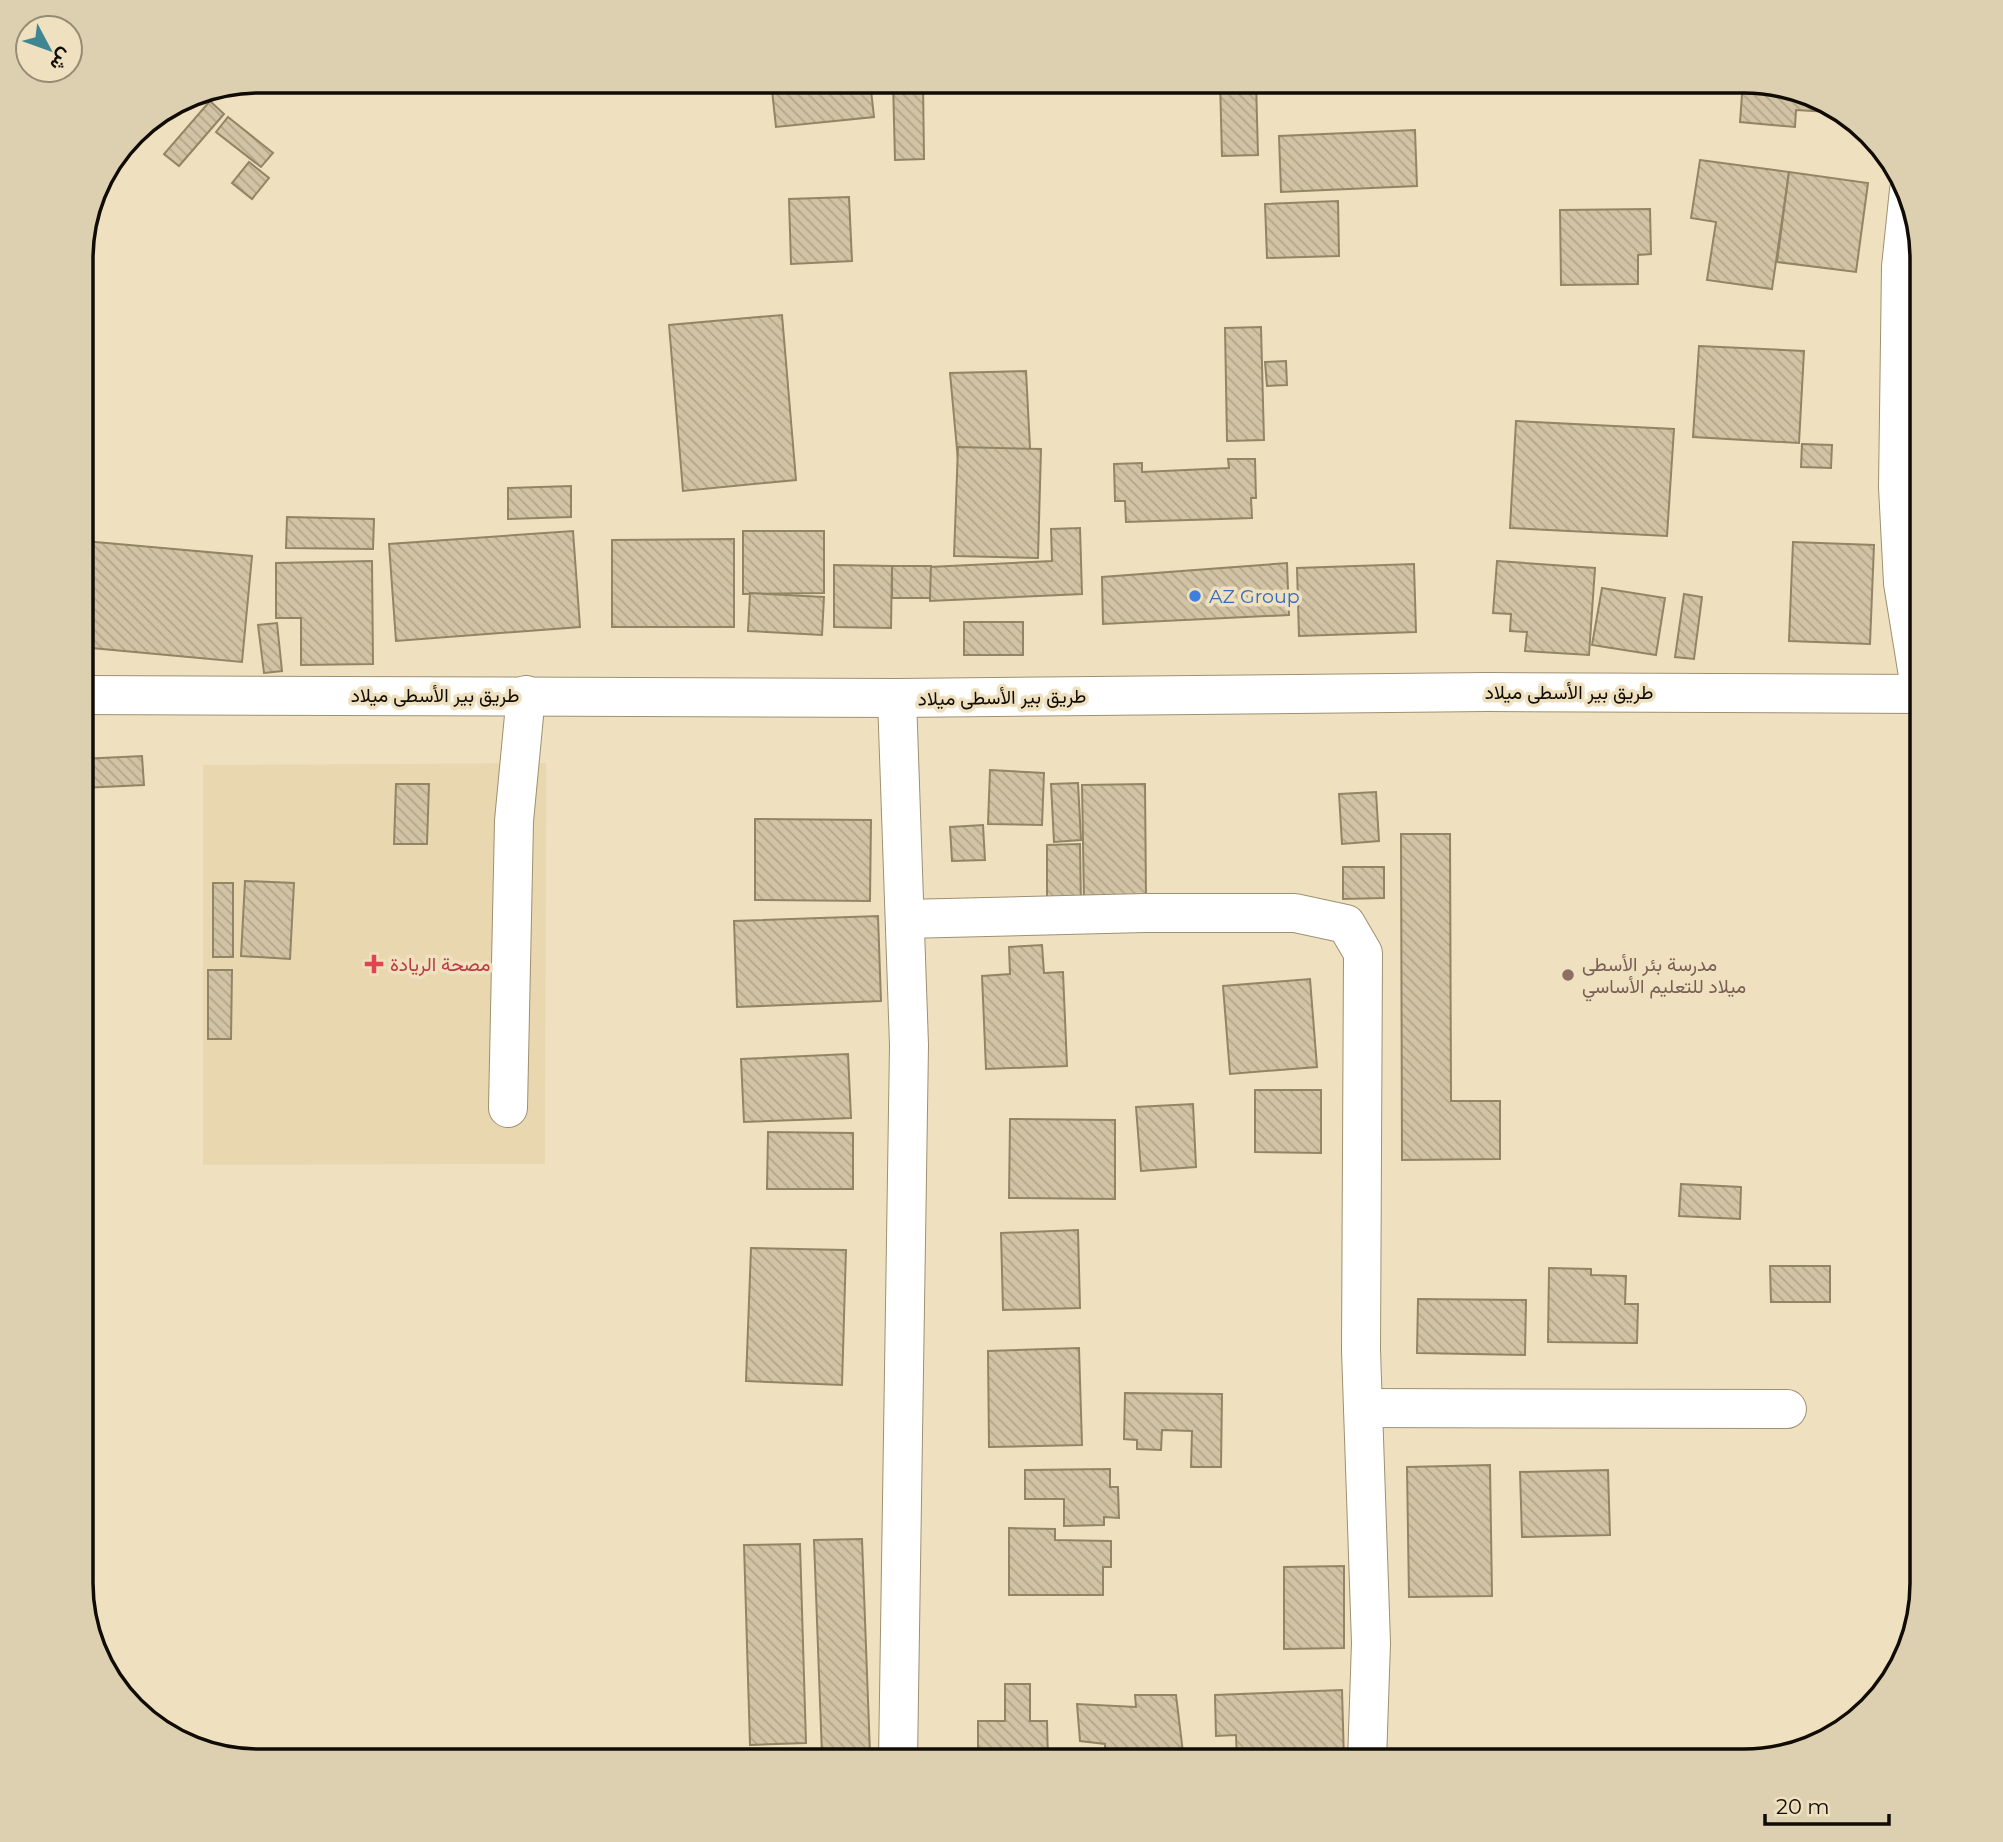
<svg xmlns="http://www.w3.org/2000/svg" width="2003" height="1842" font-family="Montserrat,Vazirmatn,sans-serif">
<defs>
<pattern id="building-back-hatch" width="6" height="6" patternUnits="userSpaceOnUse" patternTransform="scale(1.75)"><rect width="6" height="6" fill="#d1c3a3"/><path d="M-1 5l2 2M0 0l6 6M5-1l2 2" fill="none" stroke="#b2a68b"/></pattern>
</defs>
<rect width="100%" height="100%" fill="#efe1c0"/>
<polygon fill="#e8d7af" points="546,763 545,1164 203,1165 203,765"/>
<g fill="url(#building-back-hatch)" stroke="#928566" stroke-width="2">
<polygon points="771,81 870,81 874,117 776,127"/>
<polygon points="893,81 923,81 924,159 895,160"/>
<polygon points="1220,81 1256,81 1258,155 1222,156"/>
<polygon points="1743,81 1813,94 1829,105 1829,112 1796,110 1795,127 1740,122"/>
<polygon points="210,101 224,114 179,166 164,154"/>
<polygon points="173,105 138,145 130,139 141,125"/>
<polygon points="228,117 273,153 261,167 216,132"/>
<polygon points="1415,130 1417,186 1281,192 1279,136"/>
<polygon points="1700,160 1789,172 1772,289 1707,280 1716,222 1691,218"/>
<polygon points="249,162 269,178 252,199 232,183"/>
<polygon points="1789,172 1868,183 1856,272 1777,262"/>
<polygon points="849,197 852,261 791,264 789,199"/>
<polygon points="1338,201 1339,256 1267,258 1265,204"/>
<polygon points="1650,209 1651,254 1638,255 1638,284 1561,285 1560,210"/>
<polygon points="782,315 796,480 683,491 669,325"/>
<polygon points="1261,327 1264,440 1227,441 1225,328"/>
<polygon points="1699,346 1804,351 1799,443 1693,437"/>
<polygon points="1286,361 1287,385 1267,386 1265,362"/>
<polygon points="1026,371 1031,467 959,471 950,373"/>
<polygon points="1516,421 1674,429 1667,536 1510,528"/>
<polygon points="1802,444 1832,445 1831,468 1801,467"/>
<polygon points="958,447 1041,449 1038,558 954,556"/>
<polygon points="1228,459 1255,459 1256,498 1251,498 1252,518 1126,522 1125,501 1115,501 1114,464 1142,463 1142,472 1229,468"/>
<polygon points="571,486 571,517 508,519 508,488"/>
<polygon points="287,517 374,519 373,549 286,548"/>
<polygon points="1080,528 1082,594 930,601 929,567 1052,561 1051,529"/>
<polygon points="573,531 580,627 396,641 389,544"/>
<polygon points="743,531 824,531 824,593 743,594"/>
<polygon points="734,539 734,627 612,627 612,540"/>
<polygon points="84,541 252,556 242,662 81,647"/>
<polygon points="1793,542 1874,545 1870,644 1789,641"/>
<polygon points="372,561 373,664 301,665 301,618 276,618 276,563"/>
<polygon points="1497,561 1595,568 1589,655 1525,651 1527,632 1510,631 1511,614 1493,613"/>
<polygon points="1287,563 1289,615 1103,624 1102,577"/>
<polygon points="1414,564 1416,632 1299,636 1297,568"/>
<polygon points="834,565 892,566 891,628 834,627"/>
<polygon points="892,566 931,566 930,598 892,598"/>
<polygon points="1602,588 1665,598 1656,655 1592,645"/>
<polygon points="750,593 824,597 822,635 748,631"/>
<polygon points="1684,594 1702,597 1694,659 1675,657"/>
<rect x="964" y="622" width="59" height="33"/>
<polygon points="277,623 282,671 264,673 258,625"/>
<polygon points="142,756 144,785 82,788 81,759"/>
<polygon points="990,770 1044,773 1042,825 988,824"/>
<polygon points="1078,783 1081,840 1054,842 1051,784"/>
<polygon points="396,784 429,784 427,844 394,844"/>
<polygon points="1145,784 1146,899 1084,900 1082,785"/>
<polygon points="1376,792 1379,841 1342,844 1339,794"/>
<polygon points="755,819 871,820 870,901 755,900"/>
<polygon points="983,825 985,860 952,861 950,827"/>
<polygon points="1401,834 1450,834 1451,1101 1500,1101 1500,1159 1402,1160"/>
<polygon points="1080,844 1081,908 1047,908 1047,845"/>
<polygon points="1343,867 1384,867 1384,898 1343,899"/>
<polygon points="245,881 294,883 290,959 241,956"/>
<rect x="213" y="883" width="20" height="74"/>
<polygon points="878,916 881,1001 737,1007 734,921"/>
<polygon points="1042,945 1044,973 1063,972 1067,1066 986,1069 982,976 1010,974 1009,947"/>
<polygon points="208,970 232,970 231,1039 208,1039"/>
<polygon points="1310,979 1317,1067 1230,1074 1223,986"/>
<polygon points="848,1054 851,1118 744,1122 741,1059"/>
<polygon points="1255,1090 1321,1090 1321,1153 1255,1152"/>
<polygon points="1193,1104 1196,1167 1141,1171 1136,1107"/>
<polygon points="1010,1119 1115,1120 1115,1199 1009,1198"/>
<polygon points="768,1132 853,1133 853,1189 767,1189"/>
<polygon points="1681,1184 1741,1187 1740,1219 1679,1216"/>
<polygon points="1078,1230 1080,1308 1003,1310 1001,1233"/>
<polygon points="751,1248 846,1250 842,1385 746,1381"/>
<polygon points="1770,1266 1830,1266 1830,1302 1771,1302"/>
<polygon points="1549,1268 1591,1269 1591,1275 1626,1276 1625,1304 1638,1304 1637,1343 1548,1342"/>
<polygon points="1418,1299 1526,1300 1525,1355 1417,1353"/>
<polygon points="1079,1348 1082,1445 989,1447 988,1351"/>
<polygon points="1125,1393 1222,1394 1221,1467 1191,1467 1192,1431 1162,1430 1161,1450 1137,1449 1137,1440 1124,1439"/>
<polygon points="1490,1465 1492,1596 1409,1597 1407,1467"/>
<polygon points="1110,1469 1110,1487 1118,1487 1119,1518 1104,1517 1104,1525 1064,1526 1064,1499 1025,1499 1025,1470"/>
<polygon points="1608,1470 1610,1535 1522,1537 1520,1472"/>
<polygon points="1009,1528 1055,1529 1055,1540 1111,1541 1111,1567 1103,1567 1103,1595 1009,1595"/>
<polygon points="862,1539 870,1754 822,1755 814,1540"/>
<polygon points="800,1544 806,1743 750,1745 744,1545"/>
<polygon points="1344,1566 1344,1648 1284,1649 1284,1567"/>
<polygon points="1005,1684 1030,1684 1030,1721 1047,1721 1048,1761 978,1761 978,1721 1005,1721"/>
<polygon points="1342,1690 1344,1761 1237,1761 1236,1735 1216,1736 1215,1695"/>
<polygon points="1135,1695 1176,1695 1184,1761 1105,1761 1105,1744 1080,1741 1077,1704 1136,1707"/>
</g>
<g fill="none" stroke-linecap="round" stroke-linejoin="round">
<g stroke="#9e9071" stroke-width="40">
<g id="minor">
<polyline points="1909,190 1901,267 1898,487 1903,583 1921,694"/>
<polyline points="897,698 909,1045 898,1761"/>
<polyline points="905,919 1145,913 1295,913 1346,924 1363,953 1361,1350 1371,1643 1367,1761"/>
<polyline points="508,1108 514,821 526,695"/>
<polyline points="1363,1408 1787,1409"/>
</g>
</g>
<g stroke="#9e9071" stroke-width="40">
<polyline id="major" points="81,695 897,698 1487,692 1922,694"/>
</g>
<use href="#minor" stroke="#fff" stroke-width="38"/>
<use href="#major" stroke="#fff" stroke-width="38"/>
</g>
<circle fill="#3f7fe0" stroke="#efe1c0" stroke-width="2.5" cx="1195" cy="596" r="7"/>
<path fill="#e0444e" stroke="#efe1c0" stroke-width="2.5" d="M370.5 953.5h7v7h7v7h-7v7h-7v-7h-7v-7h7z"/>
<circle fill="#8d6e63" stroke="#efe1c0" stroke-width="2.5" cx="1568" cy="975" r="7"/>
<g text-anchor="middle" stroke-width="7" stroke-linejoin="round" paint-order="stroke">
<g font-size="19" fill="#366cbe" stroke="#efe1c0" text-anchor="start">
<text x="1209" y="603">AZ Group</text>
</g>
<g font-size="19" fill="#110c03" stroke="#efe1c0">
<text x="1569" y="699">طريق بير الأسطى ميلاد</text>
<text x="435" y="702">طريق بير الأسطى ميلاد</text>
<text transform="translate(1002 697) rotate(-1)" y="7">طريق بير الأسطى ميلاد</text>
</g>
<g font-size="19" fill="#be3a42" stroke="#efe1c0" text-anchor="start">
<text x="390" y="971">مصحة الريادة</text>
</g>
<g font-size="19" fill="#785e54" stroke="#efe1c0" text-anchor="start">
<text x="1582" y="971">مدرسة بئر الأسطى<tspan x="1582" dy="22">ميلاد للتعليم الأساسي</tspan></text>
</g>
</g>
<path d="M0 0H2003V1842H0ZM259 93H1744A166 166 0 0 1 1910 259V1583A166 166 0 0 1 1744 1749H259A166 166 0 0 1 93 1583V259A166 166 0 0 1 259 93Z" fill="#ddd0b1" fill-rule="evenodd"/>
<path fill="none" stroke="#110c03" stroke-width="3.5" d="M259 93H1744A166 166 0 0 1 1910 259V1583A166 166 0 0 1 1744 1749H259A166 166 0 0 1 93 1583V259A166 166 0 0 1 259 93Z"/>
<g transform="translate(49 49) rotate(131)"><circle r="33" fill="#efe1c0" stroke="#968c74" stroke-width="2"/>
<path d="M0-5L12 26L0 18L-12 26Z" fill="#408692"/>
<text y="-10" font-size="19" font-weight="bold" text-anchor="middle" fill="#110c03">ش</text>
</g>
<path d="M1765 1814v10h124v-10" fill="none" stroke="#110c03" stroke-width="3.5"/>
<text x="1776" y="1814" font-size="21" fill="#110c03" stroke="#efe1c0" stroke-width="5" paint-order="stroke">20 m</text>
</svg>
